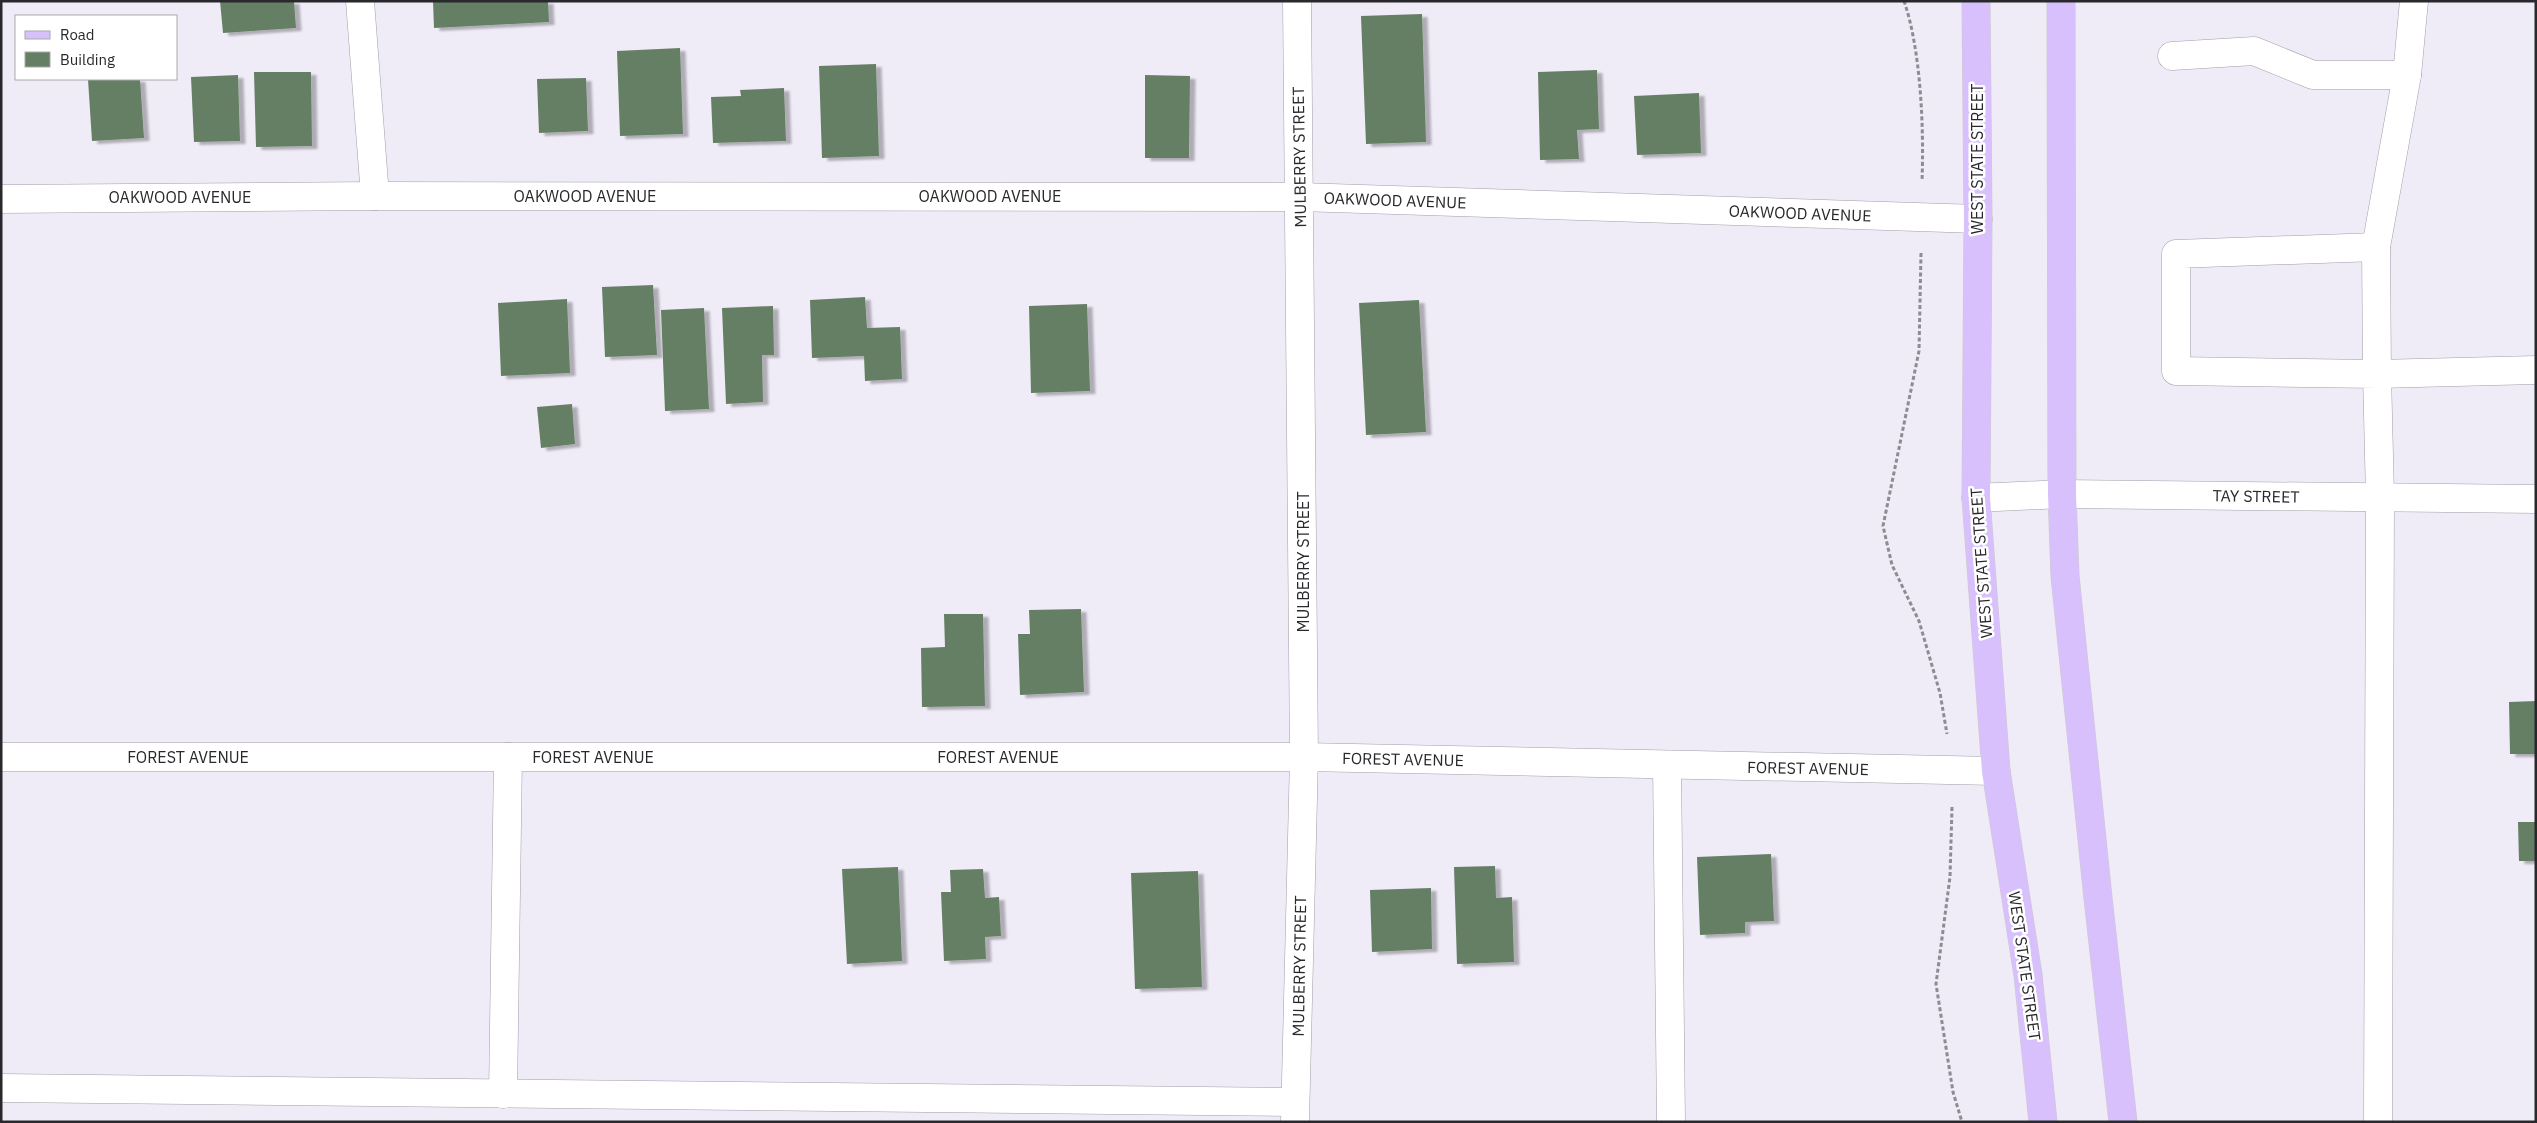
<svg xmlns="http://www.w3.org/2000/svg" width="2537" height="1123" font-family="'IBM Plex Sans',sans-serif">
<defs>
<filter id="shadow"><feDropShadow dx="5.5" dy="3" stdDeviation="1" flood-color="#0004"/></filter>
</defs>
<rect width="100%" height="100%" fill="#efebf7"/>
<g fill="#657f65" filter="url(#shadow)">
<polygon points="220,1 294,1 296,28 223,33"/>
<polygon points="433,1 548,1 549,22 434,28"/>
<polygon points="1422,14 1426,142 1366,144 1361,16"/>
<polygon points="680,48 683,134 620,136 617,51"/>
<polygon points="876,64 879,156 822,158 819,66"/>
<polygon points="1597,70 1599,129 1577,130 1579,159 1540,160 1538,72"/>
<polygon points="254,72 311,72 312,146 256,147"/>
<polygon points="238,75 240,141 194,142 191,77"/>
<polygon points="1145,75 1190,76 1189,158 1145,158"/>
<polygon points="586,78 588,131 539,133 537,79"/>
<polygon points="88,79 140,79 144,138 92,141"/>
<polygon points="784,88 786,141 713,143 711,97 741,96 740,90"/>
<polygon points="1699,93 1701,153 1637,155 1634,96"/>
<polygon points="653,285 657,355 605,357 602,287"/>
<polygon points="865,297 867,328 900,327 902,379 865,381 864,356 812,358 810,300"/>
<polygon points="567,299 570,373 501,376 498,303"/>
<polygon points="1419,300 1426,432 1366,435 1359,303"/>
<polygon points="1087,304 1090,391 1031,393 1029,306"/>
<polygon points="773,306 774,355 762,355 763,402 726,404 722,308"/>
<polygon points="704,308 709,409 665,411 661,310"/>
<polygon points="572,404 575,444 541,448 537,407"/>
<polygon points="1081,609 1084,692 1020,695 1018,634 1030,634 1029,610"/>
<polygon points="944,614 983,614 985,706 922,707 921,648 945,647"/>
<polygon points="2536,701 2536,754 2510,754 2509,702"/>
<polygon points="2518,822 2536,822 2536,861 2519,861"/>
<polygon points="1771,854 1774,921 1745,922 1745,933 1700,935 1697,857"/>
<polygon points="1495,866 1496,898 1512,897 1514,962 1457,964 1454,867"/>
<polygon points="898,867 902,961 847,964 842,869"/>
<polygon points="983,869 985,898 999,897 1001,936 985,937 986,959 944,961 941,892 951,892 950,870"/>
<polygon points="1198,871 1202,987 1135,989 1131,873"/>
<polygon points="1431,888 1432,949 1372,952 1370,890"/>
</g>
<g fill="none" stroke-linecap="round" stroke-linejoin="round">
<g stroke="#a29ea9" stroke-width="29">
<g id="minor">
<polyline points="360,1 375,196"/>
<polyline points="2172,56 2254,51 2313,75 2407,75 2376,247 2377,374 2536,370"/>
<polyline points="2407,75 2414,1"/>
<polyline points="1,199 375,196 1300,197 1978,219"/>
<polyline points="2376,247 2176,254 2176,371 2377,374 2380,497 2378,1122"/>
<polyline points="1976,498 2062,494 2536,499"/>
<polyline points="1,757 1304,757 1996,771"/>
<polyline points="1667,765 1671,1122"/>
<polyline points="1,1088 1295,1102"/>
<polyline points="503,1094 508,757"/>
<polyline points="1295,1122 1304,757 1297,1"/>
</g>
</g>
<g stroke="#cccbcc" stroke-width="29">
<g id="major">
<polyline points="1976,1 1978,219 1976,498 1996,771 2028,975 2043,1122"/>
<polyline points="2061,1 2062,494 2065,576 2098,898 2123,1122"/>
</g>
</g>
<g stroke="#8e8b93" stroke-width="3" stroke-dasharray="4 2.5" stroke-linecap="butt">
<path d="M1904,1C1921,50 1924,129 1922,181"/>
<polyline points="1921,253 1919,351 1883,526 1892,565 1919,621 1940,693 1947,734"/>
<polyline points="1952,807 1950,877 1936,984 1953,1092 1962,1122"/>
</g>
<use href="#minor" stroke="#fff" stroke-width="28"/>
<use href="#major" stroke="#d8c0fd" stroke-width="28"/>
</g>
<g text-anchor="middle" stroke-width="5" stroke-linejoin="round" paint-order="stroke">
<g font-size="16" fill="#29282c" stroke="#fff">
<text transform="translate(1299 157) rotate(-91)" y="6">MULBERRY STREET</text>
<text transform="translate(1977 159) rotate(-90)" y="6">WEST STATE STREET</text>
<text x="585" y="202">OAKWOOD AVENUE</text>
<text x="990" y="202">OAKWOOD AVENUE</text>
<text x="180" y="203">OAKWOOD AVENUE</text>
<text transform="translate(1395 200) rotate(2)" y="6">OAKWOOD AVENUE</text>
<text transform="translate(1800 213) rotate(2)" y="6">OAKWOOD AVENUE</text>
<text transform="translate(2256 496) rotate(1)" y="6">TAY STREET</text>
<text transform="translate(1303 562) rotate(-90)" y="6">MULBERRY STREET</text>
<text transform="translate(1981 563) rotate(-94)" y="6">WEST STATE STREET</text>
<text x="188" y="763">FOREST AVENUE</text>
<text x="593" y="763">FOREST AVENUE</text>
<text x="998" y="763">FOREST AVENUE</text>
<text transform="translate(1403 759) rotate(1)" y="6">FOREST AVENUE</text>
<text transform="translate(1808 768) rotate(1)" y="6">FOREST AVENUE</text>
<text transform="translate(1299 966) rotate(-89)" y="6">MULBERRY STREET</text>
<text transform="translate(2025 966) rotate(82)" y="6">WEST STATE STREET</text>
</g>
</g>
<rect width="2537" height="1123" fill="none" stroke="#29282c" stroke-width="5"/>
<rect x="15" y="15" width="162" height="65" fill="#ffffff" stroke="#a9a9ab"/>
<rect x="25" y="31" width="25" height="8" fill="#d8c0fd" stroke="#a9a9ab"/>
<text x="60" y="40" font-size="15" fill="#29282c">Road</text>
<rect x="25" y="52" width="25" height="15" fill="#657f65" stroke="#a9a9ab"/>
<text x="60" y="65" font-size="15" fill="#29282c">Building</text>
</svg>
